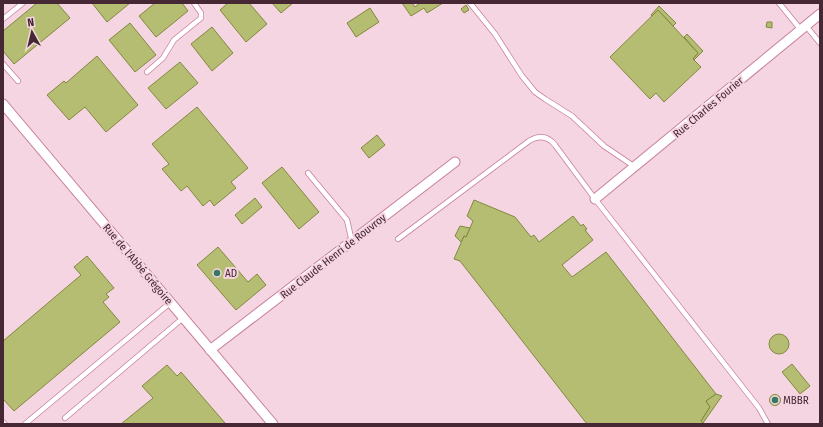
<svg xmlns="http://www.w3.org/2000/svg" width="823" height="427" font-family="'Fira Sans Condensed',sans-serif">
<rect width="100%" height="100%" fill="#f5d5e1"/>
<g fill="#b5bd72" stroke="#82893e">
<polygon points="37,3 57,3 70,18 14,64 3,51 3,31"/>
<polygon points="92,3 130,3 107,22"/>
<polygon points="155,3 182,3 188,11 156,37 139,16"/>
<polygon points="228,3 249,3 267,24 246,42 220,10"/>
<polygon points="272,3 293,3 281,13"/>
<polygon points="402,3 412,3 415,7 420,3 443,3 427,13 424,8 411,16"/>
<polygon points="466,5 469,10 464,13 461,9"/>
<polygon points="659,6 676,23 673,26 658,10 652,16 651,15"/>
<polygon points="370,8 379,22 356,37 347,23"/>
<polygon points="658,10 698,53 693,59 701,67 664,102 656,93 650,99 610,57"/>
<polygon points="767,22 772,22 772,28 766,27"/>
<polygon points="130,23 156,55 135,72 109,40"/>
<polygon points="212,27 233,53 212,71 191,44"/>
<polygon points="687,34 703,51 694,60 693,59 698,53 684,37"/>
<polygon points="97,56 138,105 106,132 85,107 69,120 47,95 64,81 66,83"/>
<polygon points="180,62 198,83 166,109 148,88"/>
<polygon points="197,107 248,168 231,182 236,188 214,206 210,200 203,206 187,186 181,191 162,169 169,164 152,144"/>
<polygon points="377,135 385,145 369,158 361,148"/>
<polygon points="282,167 319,212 299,229 262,183"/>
<polygon points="255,198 262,207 242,224 235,215"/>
<polygon points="474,200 515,217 531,237 534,235 539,242 573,216 581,226 583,224 587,229 585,230 593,240 562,265 572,277 606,252 716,394 706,401 710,407 701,421 705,424 587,424 460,261 454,259 464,236 466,237 473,221 467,216"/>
<polygon points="460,226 470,228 466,237 464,236 461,242 455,236"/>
<polygon points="218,247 248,282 257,274 266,285 236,310 197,265"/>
<polygon points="87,256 114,288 106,294 109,297 103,302 120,322 14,411 3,399 3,341 81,275 74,267"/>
<circle cx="779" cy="344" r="10"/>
<polygon points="792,364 810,386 800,394 782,372"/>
<polygon points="167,365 177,376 181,372 225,423 224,424 121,424 153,398 142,386"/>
<polygon points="716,394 722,396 703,423 701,421 710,407 706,401"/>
<circle cx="775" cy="400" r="5.5"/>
</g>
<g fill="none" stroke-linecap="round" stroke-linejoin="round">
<g stroke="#c97f9d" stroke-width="6">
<g id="lane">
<polyline points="470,3 495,34 522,76 535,92 545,99 572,116 604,146 635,167"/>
<polyline points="779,3 801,30"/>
<polyline points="3,19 23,3"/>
<polyline points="806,26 820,43"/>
<polyline points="3,64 18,81"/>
<polyline points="147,72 163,58 174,40 201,18 201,13 194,3"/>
<polyline points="308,173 347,220 352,242"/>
<path d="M398,239L529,141C539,135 548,136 555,145L595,199L759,408L768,424"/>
<polyline points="65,418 183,318"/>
<polyline points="3,422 5,424"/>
<polyline points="25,424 170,303"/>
</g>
</g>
<g stroke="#c97f9d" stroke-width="11">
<g id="street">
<polyline points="3,104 273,424"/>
<polyline points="595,199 820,14"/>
<polyline points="210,350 455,162"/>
</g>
</g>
<use href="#lane" stroke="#fff" stroke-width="4.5"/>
<use href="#street" stroke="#fff" stroke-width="9"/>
</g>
<g fill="#367766" stroke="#f5d5e1" stroke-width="1.5">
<circle cx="217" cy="273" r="4"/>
<circle cx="775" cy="400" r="4"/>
</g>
<g text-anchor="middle" stroke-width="4" stroke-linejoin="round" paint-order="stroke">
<g font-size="11" fill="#462734" stroke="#f5d5e1">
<text transform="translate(708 107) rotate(-40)" y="4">Rue Charles Fourier</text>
<text transform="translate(333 256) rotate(-38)" y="4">Rue Claude Henri de Rouvroy</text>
<text transform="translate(138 264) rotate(50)" y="4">Rue de l'Abbé Grégoire</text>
</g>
<g font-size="11" fill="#462734" stroke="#f5d5e1" text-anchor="start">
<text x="225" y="277">AD</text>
<text x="783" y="404">MBBR</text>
</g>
</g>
<rect width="823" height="427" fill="none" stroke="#462734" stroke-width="8"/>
<g transform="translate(32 32) rotate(352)" stroke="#f5d5e1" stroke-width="3" paint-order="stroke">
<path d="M0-3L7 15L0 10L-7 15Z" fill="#462734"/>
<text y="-6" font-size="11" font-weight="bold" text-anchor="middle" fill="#462734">N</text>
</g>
</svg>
